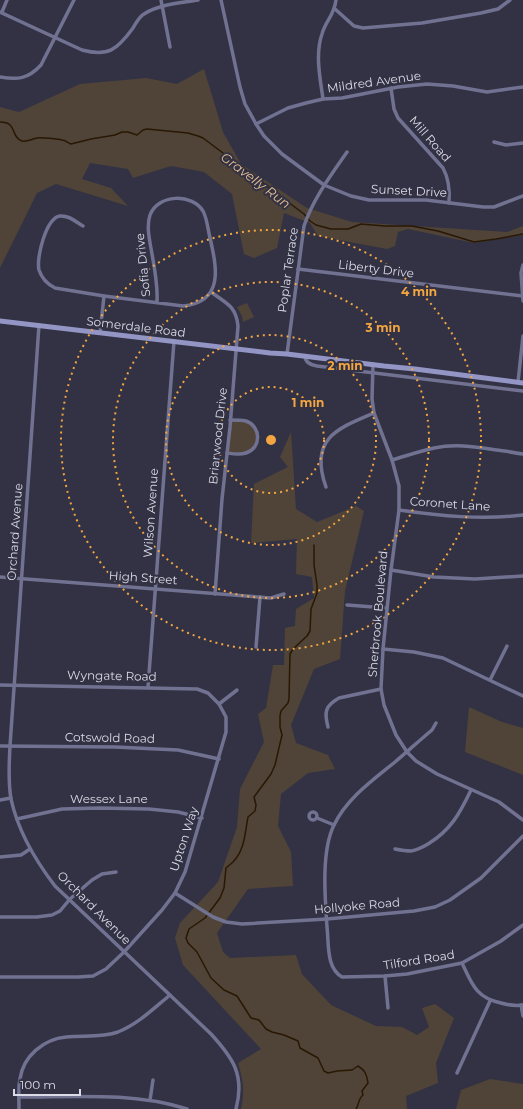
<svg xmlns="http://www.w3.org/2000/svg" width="523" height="1109" font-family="Montserrat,sans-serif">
<rect width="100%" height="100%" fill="#323244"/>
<g fill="#504438">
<polygon points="204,69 223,132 241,164 307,208 352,222 507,232 523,226 523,235 474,243 408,229 398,232 395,246 387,249 318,236 310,223 284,213 277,248 254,258 244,254 232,194 204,172 171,166 133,178 128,169 90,163 82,179 111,188 128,206 56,184 37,193 0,268 0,107 19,112 80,84 146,78 177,84"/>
<polygon points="247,303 254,317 243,322 242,316 237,307"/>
<polygon points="230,420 243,421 254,426 258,439 249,452 227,453"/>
<path d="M291,432L296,509L317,522L356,506L364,511L345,591L340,659L314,669L291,725L296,743L328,755L335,769L308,773L281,794L278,826L291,852L293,886L248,889L217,933L223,952L230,958L296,955L302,974L331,1005L376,1026L402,1027L417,1035L429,1027L422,1008L435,1004L454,1018L436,1063L438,1083L406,1096L407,1109H241C245,1092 243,1079 238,1063L261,1049L183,965L175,938L180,923L218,882L237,827L240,789L264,742L258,714L266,708L273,665H284L285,628L295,626L296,609L314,598L312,577L296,574L297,539L251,543L254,484L288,467L280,457Z"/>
<polygon points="469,707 502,722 523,728 523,775 465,752"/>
<polygon points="490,1079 523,1084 523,1109 456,1109 461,1090"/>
</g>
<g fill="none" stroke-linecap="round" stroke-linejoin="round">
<g stroke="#291803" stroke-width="1.5">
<path d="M0,122C18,122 10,137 22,141C27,142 32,139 37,138C40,137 59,139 62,140C65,140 68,143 71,144L91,139L115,135L122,132H128L137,135L143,130L147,129L188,133L198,136L203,138L304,214L310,221L316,225L331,229H348L361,224L385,226H412L438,231L474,242L496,239L523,234"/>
<path d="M314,545V565L317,585V593L311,609L310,631L307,636L293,649L290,654L289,699L288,703L281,711L280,716V727L282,735L275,765L271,774L254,797L256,805L255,811L248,817C245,832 245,850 233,862C231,864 228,866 226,868L224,888L220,898L205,918L189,929L186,938L188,943L197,952L211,978L224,990L237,996L251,1018L259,1020L266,1029L272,1032L284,1035L298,1041L300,1048L318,1058L324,1071L328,1073L337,1071L352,1070L358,1066C365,1070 367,1075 368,1083L362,1091L363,1095C358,1099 359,1105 356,1109"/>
</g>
<g stroke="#717291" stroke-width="3.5">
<polyline points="161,0 170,47"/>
<polyline points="221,0 240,87 245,104 256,124 264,136 282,154 324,185 351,196 369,200 426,200 483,207 494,207 523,196"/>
<polyline points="335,9 354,26 363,28 422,23 481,13 498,9 510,0"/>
<path d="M0,12L82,50C108,57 117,50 133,28C136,23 139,17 144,14C159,4 181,3 198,0"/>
<polyline points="2,12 7,0"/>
<path d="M0,77C18,80 28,79 41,65L74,0"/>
<path d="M391,88L394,109L398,118L443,168C449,179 450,190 449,203"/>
<path d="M323,99C320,78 315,54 322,34C326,20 334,16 336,0"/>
<polyline points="256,124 288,108 306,103 323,99 342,98 398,87 427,84 453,86 487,92 523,87"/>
<polyline points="494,142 506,145 523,143"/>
<path d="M83,226C76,222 69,215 60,216C46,218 36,258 39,270C42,279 47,284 55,288L104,296L183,306C224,302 217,268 210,238C208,230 207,218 203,211C192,193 158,194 150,215C146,227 150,242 152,254C155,270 158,286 157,302"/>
<polyline points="523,265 521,273 523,301"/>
<polyline points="298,269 523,296"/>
<path d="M211,292C227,304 236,306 238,326L230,427L222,499L215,594"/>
<path d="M39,325L10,746C9,763 8,782 11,799C18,831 35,860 55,886L211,1034C233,1058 245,1075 236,1109"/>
<polyline points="100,333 104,296"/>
<path d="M287,354L304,226C313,199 331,175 347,152"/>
<path d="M305,356C305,363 311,365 317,366L523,391"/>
<polyline points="373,364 372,399 374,413 392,460 399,486 399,510 391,570 383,649 381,689 384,705 396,735 407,752 416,761 437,774 499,802 523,820"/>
<polyline points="518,382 523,336"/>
<path d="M227,453C234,454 240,455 246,453C262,448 261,426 246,421C241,420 235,420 230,420"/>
<path d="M392,460C406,456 420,451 434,448C462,442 495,450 523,454"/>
<path d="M326,487C309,439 336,429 374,413"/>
<path d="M399,510C441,516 481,520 523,515"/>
<polyline points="391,570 434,577 475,579 523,576"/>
<polyline points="0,577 271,598 284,594"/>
<polyline points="347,605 387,608"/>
<polyline points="256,647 260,597"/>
<polyline points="383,649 414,652 443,658 523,696"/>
<polyline points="490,680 507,646"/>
<polyline points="0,685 197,689 208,693 219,704 226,717 226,732 185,872 175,893 162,910 124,952 106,969 93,976 78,977 0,977"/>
<polyline points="148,687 174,341"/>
<polyline points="219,704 237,690"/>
<path d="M436,723L432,730C420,740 408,751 395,762C373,780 347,798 334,825C321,851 325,898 327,927C329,944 326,968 342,977L385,976L407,974L462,963L501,941L523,925"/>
<path d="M328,727C324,712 325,706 339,698L381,689"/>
<polyline points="0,746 115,747 178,750 219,759"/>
<polyline points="0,800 11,798"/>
<circle cx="313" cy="816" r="4"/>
<polyline points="317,818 334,825"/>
<polyline points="17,819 62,809 99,808 149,809 178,812 202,818"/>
<path d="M395,849C400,850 406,851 411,851C417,850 423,847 428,844C451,830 460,813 471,790"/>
<polyline points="0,857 21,855 30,849"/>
<polyline points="175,893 213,917 226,922 242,924 327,919 414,911 435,907 450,900 481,878 523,836"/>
<polyline points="0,917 37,917 52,915 60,911 70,899 92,880 102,874 116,872"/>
<path d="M462,963C472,984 476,998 501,1003C508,1005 516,1006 523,1005"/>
<polyline points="385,976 388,1008"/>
<polyline points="521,1005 523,1016"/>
<polyline points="457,1073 490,1001"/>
<path d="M19,1097C75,1097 133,1092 187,1109"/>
<polyline points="150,1100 153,1080"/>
<path d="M19,1109C19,1099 18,1088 20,1079C23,1056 44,1039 66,1037C83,1035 101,1038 118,1032C138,1024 153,1009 170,995"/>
</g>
<polyline stroke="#9395c5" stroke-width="5" points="0,321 270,353 287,354 384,366 415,369 523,383"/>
</g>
<g fill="none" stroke="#f2a541" stroke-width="2" stroke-dasharray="2 4">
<circle cx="271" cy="440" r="53"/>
<circle cx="271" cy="440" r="105"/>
<circle cx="271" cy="440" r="158"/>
<circle cx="271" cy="440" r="210"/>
</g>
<g text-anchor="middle" stroke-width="4" stroke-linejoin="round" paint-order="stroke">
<g font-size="12" fill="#dadbe7" stroke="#323244">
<text transform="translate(374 82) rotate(-8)" y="4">Mildred Avenue</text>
<text transform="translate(430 139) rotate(49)" y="4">Mill Road</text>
<text transform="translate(409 191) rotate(3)" y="4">Sunset Drive</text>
<text transform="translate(143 265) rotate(-96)" y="4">Sofia Drive</text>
<text transform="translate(376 269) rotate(7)" y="4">Liberty Drive</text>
<text transform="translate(288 270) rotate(-82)" y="4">Poplar Terrace</text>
<text transform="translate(136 327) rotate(7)" y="4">Somerdale Road</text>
<text transform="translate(218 436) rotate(-84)" y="4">Briarwood Drive</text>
<text transform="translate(450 504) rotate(4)" y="4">Coronet Lane</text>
<text transform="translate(151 513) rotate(-86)" y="4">Wilson Avenue</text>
<text transform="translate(15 532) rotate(-86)" y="4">Orchard Avenue</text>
<text transform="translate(143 578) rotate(4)" y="4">High Street</text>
<text transform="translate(378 614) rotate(-85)" y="4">Sherbrook Boulevard</text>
<text transform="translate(112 676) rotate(1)" y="4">Wyngate Road</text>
<text transform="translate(110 738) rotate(1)" y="4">Cotswold Road</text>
<text x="109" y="803">Wessex Lane</text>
<text transform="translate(184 839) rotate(-72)" y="4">Upton Way</text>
<text transform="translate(357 906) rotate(-5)" y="4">Hollyoke Road</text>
<text transform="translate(94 908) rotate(45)" y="4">Orchard Avenue</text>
<text transform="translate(419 960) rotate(-9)" y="4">Tilford Road</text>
</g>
<g font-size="13" font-style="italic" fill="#e3bc91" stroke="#323244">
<text transform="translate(256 180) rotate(37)" y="5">Gravelly Run</text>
</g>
</g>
<circle cx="271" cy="440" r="6" fill="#f2a541" stroke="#323244" stroke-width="2"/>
<g font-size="12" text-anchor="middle" font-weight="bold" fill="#f2a541" stroke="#323244" stroke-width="4" stroke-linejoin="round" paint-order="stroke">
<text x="419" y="296">4 min</text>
<text x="383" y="332">3 min</text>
<text x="345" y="370">2 min</text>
<text x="308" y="407">1 min</text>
</g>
<path d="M14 1089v6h66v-6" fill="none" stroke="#dadbe7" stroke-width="2"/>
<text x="20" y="1089" font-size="12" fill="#dadbe7" stroke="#323244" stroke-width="3" paint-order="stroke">100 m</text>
</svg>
